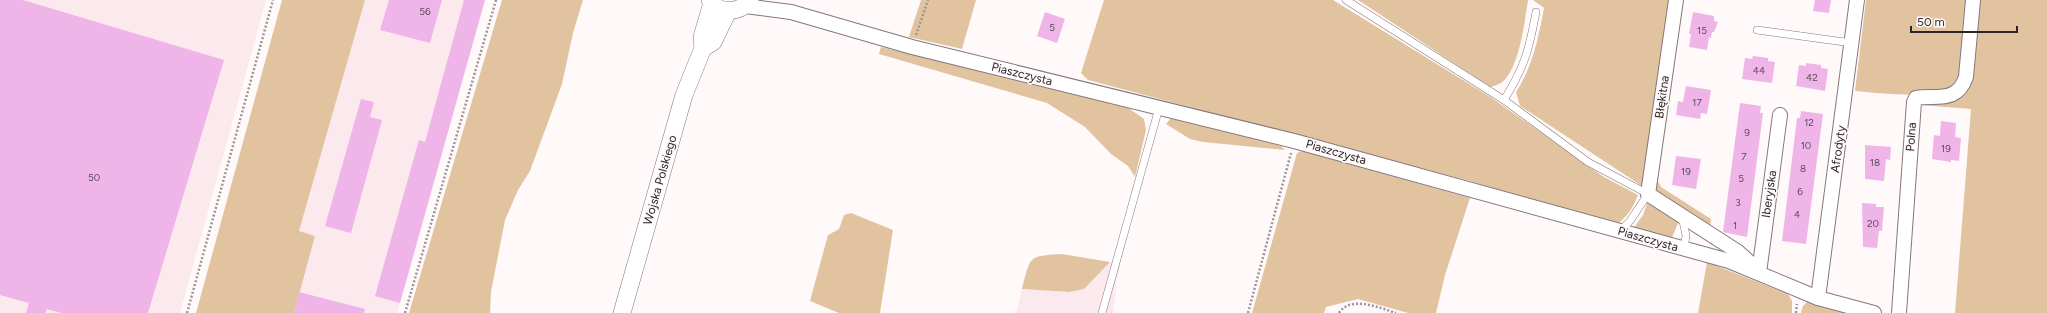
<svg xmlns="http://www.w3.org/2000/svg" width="2047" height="313" font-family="Figtree,sans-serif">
<rect width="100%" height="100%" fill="#fff9fa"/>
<g fill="#fce9ed">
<polygon points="0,0 266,0 180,313 0,313"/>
<polygon points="365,0 485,0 397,313 294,313 315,236 299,231"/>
<polygon points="1110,262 1121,264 1117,278 1113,313 1016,313 1022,289 1069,292 1084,289"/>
</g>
<g fill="#e2c39f">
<polygon points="282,0 365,0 299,231 315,236 294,313 196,313"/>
<polygon points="502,0 583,0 573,33 562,84 530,171 518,190 505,220 491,292 490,313 409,313"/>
<polygon points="921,0 976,0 962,49 909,37"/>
<path d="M1104,0H1333L1492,98L1604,177L1638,195C1633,208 1628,216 1616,225L1470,181L1088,80L1081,73Z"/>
<path d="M1358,0H1528C1525,20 1519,71 1501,83C1498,85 1493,86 1490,87Z"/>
<path d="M1533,0H1671L1642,186L1520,106L1516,92C1533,66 1538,39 1544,8Z"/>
<path d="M1866,0H1968L1960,79C1959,81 1957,85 1955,87C1939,100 1876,93 1855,91Z"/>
<polygon points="1978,0 2047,0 2047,313 1955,313 1971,109 1920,105 1927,102 1959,98"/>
<polygon points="881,47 1124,105 1144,119 1146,130 1135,177 1128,166 1111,154 1085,127 1047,103 879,54"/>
<polygon points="1172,117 1281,146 1285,150 1203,142 1190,139 1166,124"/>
<polygon points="1302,151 1470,198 1445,275 1436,313 1408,313 1358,299 1326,307 1324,313 1252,313 1297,153"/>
<polygon points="1656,178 1661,187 1711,219 1710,229 1654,193"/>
<polygon points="1648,201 1679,221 1671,240 1633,229 1643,215"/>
<polygon points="851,213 893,230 880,313 839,313 810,301 828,235 839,229 844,215"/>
<path d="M1062,254L1110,262L1084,289L1069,292L1022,289C1031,256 1027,256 1062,254Z"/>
<polygon points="1707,262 1788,294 1792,301 1792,313 1698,313"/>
<polygon points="1808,301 1853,313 1801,313 1803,306"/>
</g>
<g fill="#efb5e9">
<polygon points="0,0 23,0 224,60 148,313 61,313 47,309 45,313 26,313 29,303 0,295"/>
<polygon points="389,0 442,0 430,43 380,30"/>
<polygon points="464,0 485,0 400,303 375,296 419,140 425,142"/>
<polygon points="1815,0 1831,0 1829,13 1813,11"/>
<polygon points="1045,12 1065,19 1057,43 1037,36"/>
<polygon points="1693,12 1714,16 1714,21 1718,22 1714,32 1712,32 1711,38 1709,37 1707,50 1689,47 1691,34 1689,34"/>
<polygon points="1753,56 1768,58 1768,61 1775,62 1772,83 1742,79 1745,58 1752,59"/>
<polygon points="1806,63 1821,65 1821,68 1828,69 1825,91 1796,86 1799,65 1806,66"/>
<polygon points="1686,86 1711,90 1707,114 1701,113 1700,119 1676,115 1678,101 1683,102"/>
<polygon points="361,99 374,102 370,117 382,120 351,233 325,226"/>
<polygon points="1740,103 1761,106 1760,113 1763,113 1747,237 1723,232"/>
<polygon points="1801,111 1823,114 1806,244 1782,241 1797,118 1800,118"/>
<polygon points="1941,121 1956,123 1955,137 1961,138 1959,161 1951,160 1951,162 1932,159 1934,135 1940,136"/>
<polygon points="1865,145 1891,147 1890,160 1886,159 1884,181 1865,179"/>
<polygon points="1676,156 1701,159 1696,189 1672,185"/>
<polygon points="1862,203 1876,204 1876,207 1884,207 1882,231 1879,231 1877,248 1863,247"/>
<polygon points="299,292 365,309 364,313 294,313"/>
</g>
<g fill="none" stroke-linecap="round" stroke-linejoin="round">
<g stroke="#85777a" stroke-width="8">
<g id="service">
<polyline points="1346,0 1504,100 1588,162 1648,194 1630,221 1620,231"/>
<polyline points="1757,30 1852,43"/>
<path d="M1504,100C1525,66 1529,50 1536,12"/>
<polyline points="1682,217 1686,235 1684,249"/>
<polyline points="1102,313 1159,108"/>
</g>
</g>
<g stroke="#85777a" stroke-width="16">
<g id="minor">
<polyline points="1676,0 1648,194 1738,252 1757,269"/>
<polyline points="745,6 791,12 912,47 1294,141 1729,261 1818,298 1874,313"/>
<polyline points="1759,273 1780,115"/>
<polyline points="1818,298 1857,0"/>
<path d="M1899,313L1914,102L1916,98C1938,95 1957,103 1966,77L1973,0"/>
</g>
</g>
<g stroke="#85777a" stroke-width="18">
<g id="tertiary">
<path d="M710,0C718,15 741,13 750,0"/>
<polyline points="703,48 713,42 728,11"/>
<polyline points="622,313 684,95 703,48 702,37 712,3"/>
</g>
</g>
<g stroke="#9b9596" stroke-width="2.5" stroke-dasharray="2 2" stroke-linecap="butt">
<polyline points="916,35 928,0"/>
<polyline points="187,313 273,0"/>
<polyline points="405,313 496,0"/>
<polyline points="1248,313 1291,153"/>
<path d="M1339,313C1350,295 1381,308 1396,313"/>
<polyline points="1796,313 1797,304"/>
</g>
<use href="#service" stroke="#fff" stroke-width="7"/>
<use href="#minor" stroke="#fff" stroke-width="14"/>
<use href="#tertiary" stroke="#fff" stroke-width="17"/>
</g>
<g text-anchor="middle" stroke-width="3.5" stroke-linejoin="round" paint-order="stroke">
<g font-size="10" fill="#5d4a58">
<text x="425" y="15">56</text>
<text x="1052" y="31">5</text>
<text x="1702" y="34">15</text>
<text x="1759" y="74">44</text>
<text x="1812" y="81">42</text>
<text x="1697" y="106">17</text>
<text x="1809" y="126">12</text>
<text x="1747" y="136">9</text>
<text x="1806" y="149">10</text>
<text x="1946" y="152">19</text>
<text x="1744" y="160">7</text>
<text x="1875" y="166">18</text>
<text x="1803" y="172">8</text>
<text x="1686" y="175">19</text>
<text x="94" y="181">50</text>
<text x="1741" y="182">5</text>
<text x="1800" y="195">6</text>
<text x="1738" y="206">3</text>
<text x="1797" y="218">4</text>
<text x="1873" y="227">20</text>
<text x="1735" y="229">1</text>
</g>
<g font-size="12" fill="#2c2627" stroke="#fff9fa">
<text transform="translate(1022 74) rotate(14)" y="4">Piaszczysta</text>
<text transform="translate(1662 97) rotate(-82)" y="4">Błękitna</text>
<text transform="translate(1911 137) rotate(-86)" y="4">Polna</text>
<text transform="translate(1838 149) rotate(-82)" y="4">Afrodyty</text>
<text transform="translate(1336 152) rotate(16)" y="4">Piaszczysta</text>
<text transform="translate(660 180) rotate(-74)" y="4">Wojska Polskiego</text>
<text transform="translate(1769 194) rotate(-82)" y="4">Iberyjska</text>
<text transform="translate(1648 239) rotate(16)" y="4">Piaszczysta</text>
</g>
</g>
<path d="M1911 26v6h106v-6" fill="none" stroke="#2c2627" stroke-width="2"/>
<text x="1917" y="26" font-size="12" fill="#2c2627" stroke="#fff9fa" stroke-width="3" paint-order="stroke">50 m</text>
</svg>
